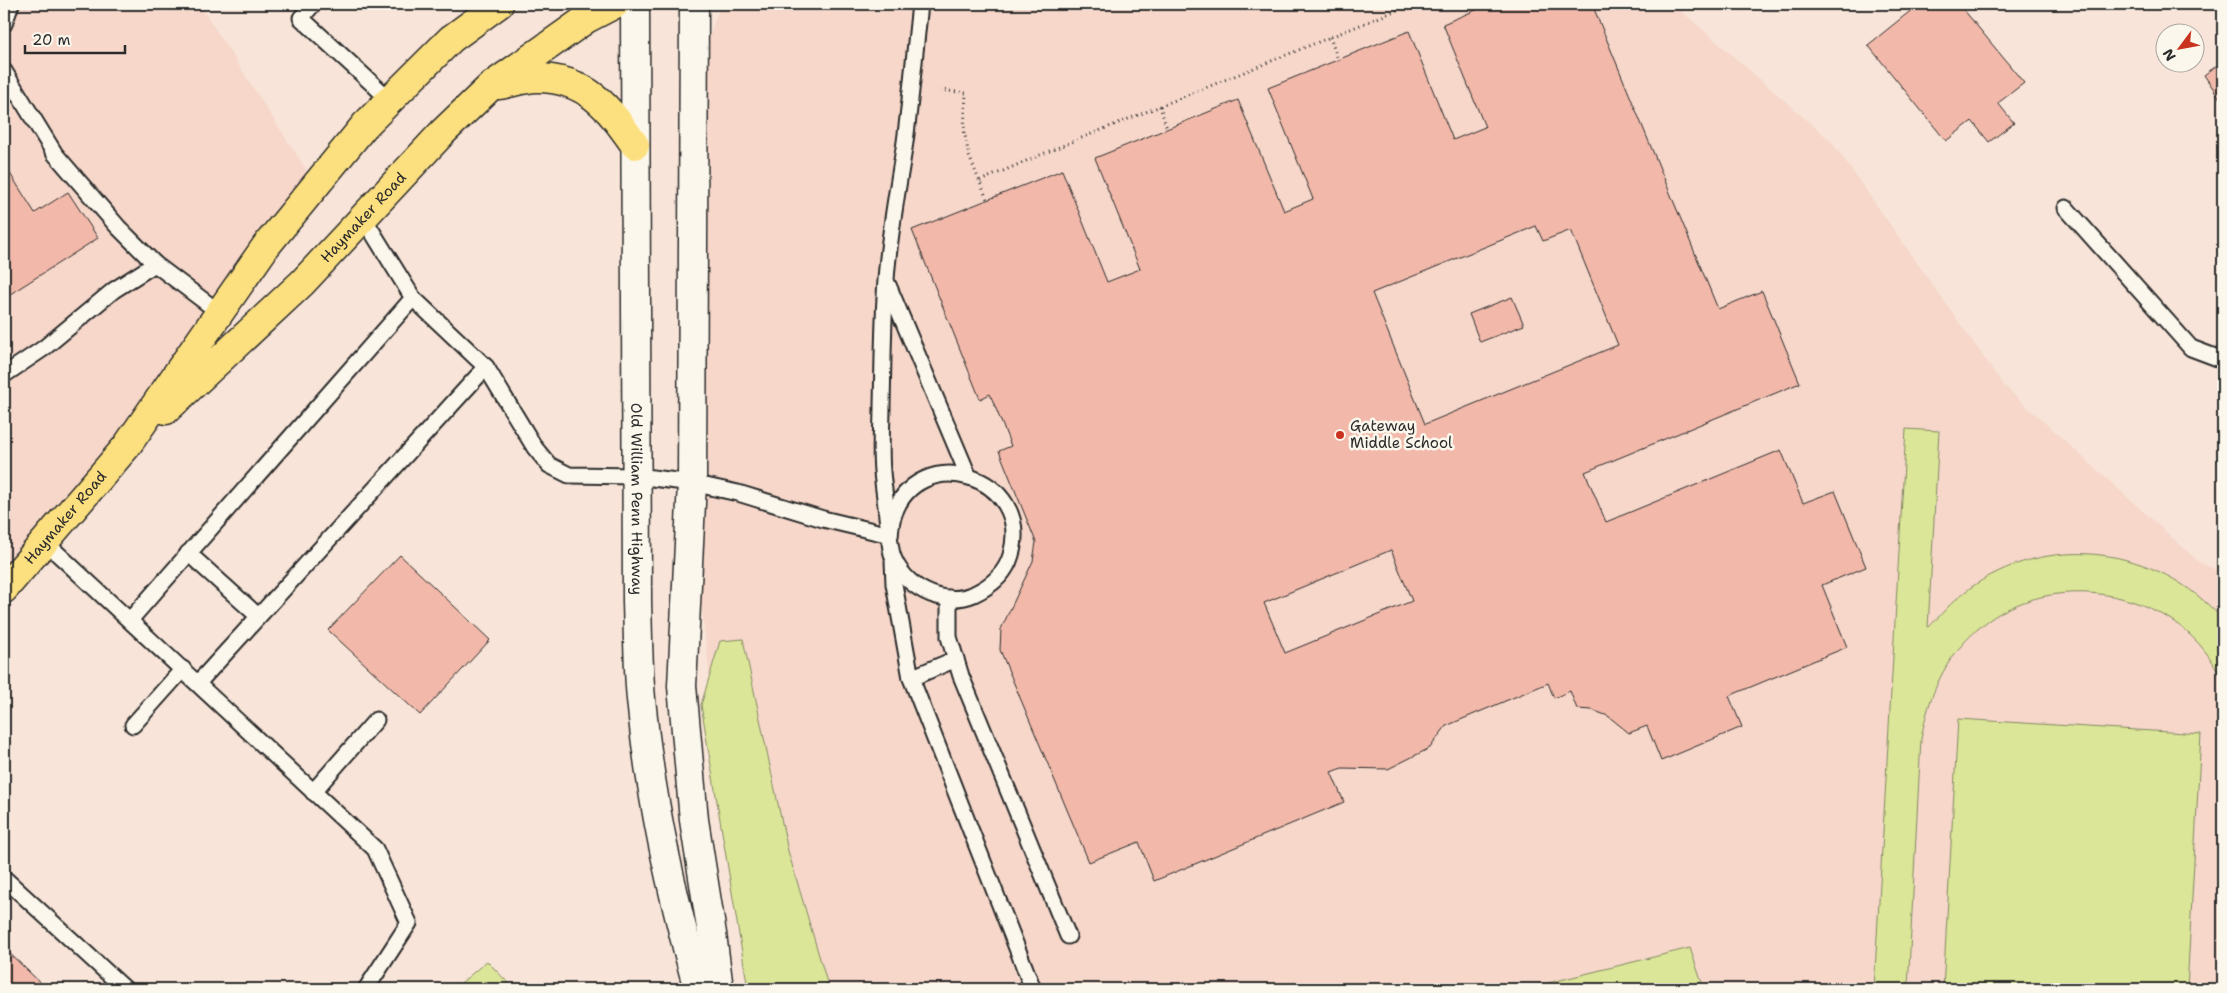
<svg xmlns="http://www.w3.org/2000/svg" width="2227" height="993" font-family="'Shantell Sans',sans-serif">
<rect width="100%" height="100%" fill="#f8e4d8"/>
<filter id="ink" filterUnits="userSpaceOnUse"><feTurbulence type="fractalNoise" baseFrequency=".02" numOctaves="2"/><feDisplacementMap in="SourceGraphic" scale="10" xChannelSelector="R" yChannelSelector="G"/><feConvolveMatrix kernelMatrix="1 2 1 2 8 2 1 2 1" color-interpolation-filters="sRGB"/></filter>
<g filter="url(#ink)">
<g fill="#f6d7ca">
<polygon points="4,4 199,4 316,185 4,589"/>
<polygon points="724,4 1673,4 1831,141 2004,386 2199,562 2223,573 2223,989 774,989 718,746 700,593 704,100 709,37 720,7"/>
</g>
<g fill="#dbe698" stroke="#838862">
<path d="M1906,429L1939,431L1928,628C1940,616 1951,602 1966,591C2046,531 2158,545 2223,620V682C2185,590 2053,564 1979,628C1944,658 1929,695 1921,739L1908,989H1874Z"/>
<polygon points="743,639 788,851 829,989 748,989 701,705 720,641"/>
<polygon points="1958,719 2201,734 2187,989 1943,989"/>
<polygon points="1690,948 1704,989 1524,989"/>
<polygon points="487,961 514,989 454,989"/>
</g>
<g fill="#f2b9aa" stroke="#2b2b2b" fill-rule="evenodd">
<path d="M1490,4H1592L1718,309L1762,291L1800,383L1585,472L1606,522L1781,450L1803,503L1835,491L1866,567L1822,585L1847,647L1729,696L1742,727L1661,761L1647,726L1629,733L1608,716L1592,710L1577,709L1570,691L1554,698L1548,683L1446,726L1430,748L1388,769L1342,768L1331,772L1344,802L1154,881L1139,842L1089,862L1000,650L1001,629L1033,561L1036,542L999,451L1011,446L990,394L980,399L912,230L1062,170L1107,282L1140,269L1095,158L1238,100L1284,211L1313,199L1268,88L1409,31L1453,140L1485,127L1443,24ZM1536,226L1543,241L1571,230L1618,345L1425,424L1372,293ZM1391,550L1412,601L1285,653L1264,603Z"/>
<polygon points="1919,4 1959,4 2024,83 1998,103 2014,123 1989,142 1972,121 1946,141 1868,45"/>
<polygon points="2223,61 2223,103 2204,75"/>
<polygon points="4,164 35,213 68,192 98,238 4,298"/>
<polygon points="1512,297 1524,325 1480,342 1469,314"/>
<polygon points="400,555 490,640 420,715 328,630"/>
<polygon points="4,948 47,989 4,989"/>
</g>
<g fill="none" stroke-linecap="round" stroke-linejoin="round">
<g stroke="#2b2b2b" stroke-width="19">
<g id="lane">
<polyline points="313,4 301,18 390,100"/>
<polyline points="4,24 11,4"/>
<polyline points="4,71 55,154 118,227 155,264 220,313"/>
<polyline points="2066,208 2191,348 2223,360"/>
<polyline points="363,217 413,298 486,367 535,448 549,465 569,475 637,476 692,483 738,493 823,519 890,535"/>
<polyline points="888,285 968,475"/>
<polyline points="4,375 44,348 114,290 155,264"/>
<path d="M890,535C891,529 891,522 893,517C916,441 1034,474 1011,555C1006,573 991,586 974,594C942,608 902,586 892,554C889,542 889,529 887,517C886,502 883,486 882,471C880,449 882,427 882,406C883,364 883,322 886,280C889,234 898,188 905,142C911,96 915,50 920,4"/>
<polyline points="44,541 375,849 409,923 366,989"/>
<polyline points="188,553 258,616"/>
<polyline points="893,561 894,584 911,678 1033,989"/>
<polyline points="949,598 949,637 961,676 1068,936"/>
<polyline points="130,620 413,298"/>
<polyline points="911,678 956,659"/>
<polyline points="198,683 486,367"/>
<polyline points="133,725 183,669"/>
<polyline points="313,792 376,720"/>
<polyline points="4,878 125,989"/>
</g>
</g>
<g stroke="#2b2b2b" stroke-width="31">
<g id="secondary">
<path id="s1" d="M635,4L637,601C638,633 638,667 641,699C650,798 672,894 698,989"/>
<polyline points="694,4 692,483 682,686 694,820 712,934 719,989"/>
</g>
</g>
<g stroke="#2b2b2b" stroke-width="31">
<g id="primary">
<path d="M499,85C511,83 525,78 537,78C587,78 609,108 635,145"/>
<path id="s2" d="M166,410L302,283L443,132L490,87L586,19L615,4"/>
<path id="s3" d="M4,589L126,447L266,246L365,125L451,39L499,4"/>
</g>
</g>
<g stroke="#2b2b2b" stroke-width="3" stroke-dasharray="1 4" stroke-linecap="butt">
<polyline points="1330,37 1338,60"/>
<polyline points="940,90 966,93 964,130 969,156 987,199"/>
<polyline points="1160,106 1167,129"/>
<polyline points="980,181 1047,152 1412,4"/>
</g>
<use href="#lane" stroke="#fbf7ec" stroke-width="15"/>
<use href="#secondary" stroke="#fbf7ec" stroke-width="28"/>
<use href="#primary" stroke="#fce080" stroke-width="28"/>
</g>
</g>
<circle fill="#c8321e" stroke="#fbf7ec" stroke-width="2" cx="1340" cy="435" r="5"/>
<g text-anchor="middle" stroke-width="5" stroke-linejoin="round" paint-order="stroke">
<g font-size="15" fill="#2b2b2b" stroke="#fbf7ec">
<text dy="5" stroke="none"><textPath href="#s2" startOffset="276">Haymaker Road</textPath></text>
<text dy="5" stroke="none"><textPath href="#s1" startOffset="495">Old William Penn Highway</textPath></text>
<text dy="5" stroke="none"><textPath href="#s3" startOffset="94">Haymaker Road</textPath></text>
</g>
<g font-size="15" fill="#2b2b2b" stroke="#fbf7ec" text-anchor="start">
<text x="1350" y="431">Gateway<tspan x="1350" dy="17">Middle School</tspan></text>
</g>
</g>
<rect width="2227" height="993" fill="none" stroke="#fbf7ec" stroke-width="20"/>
<rect x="10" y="10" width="2207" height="973" fill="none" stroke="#2b2b2b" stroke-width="2" filter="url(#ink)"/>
<g transform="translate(2180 48) rotate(238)"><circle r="24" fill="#fbf7ec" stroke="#a8a59f"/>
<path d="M0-4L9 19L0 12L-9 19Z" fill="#c8321e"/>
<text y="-8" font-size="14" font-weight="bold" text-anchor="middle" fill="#2b2b2b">N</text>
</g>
<path d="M25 45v8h100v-8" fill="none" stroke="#2b2b2b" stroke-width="2.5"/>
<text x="32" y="45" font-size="15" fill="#2b2b2b" stroke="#fbf7ec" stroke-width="4" paint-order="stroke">20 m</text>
</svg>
